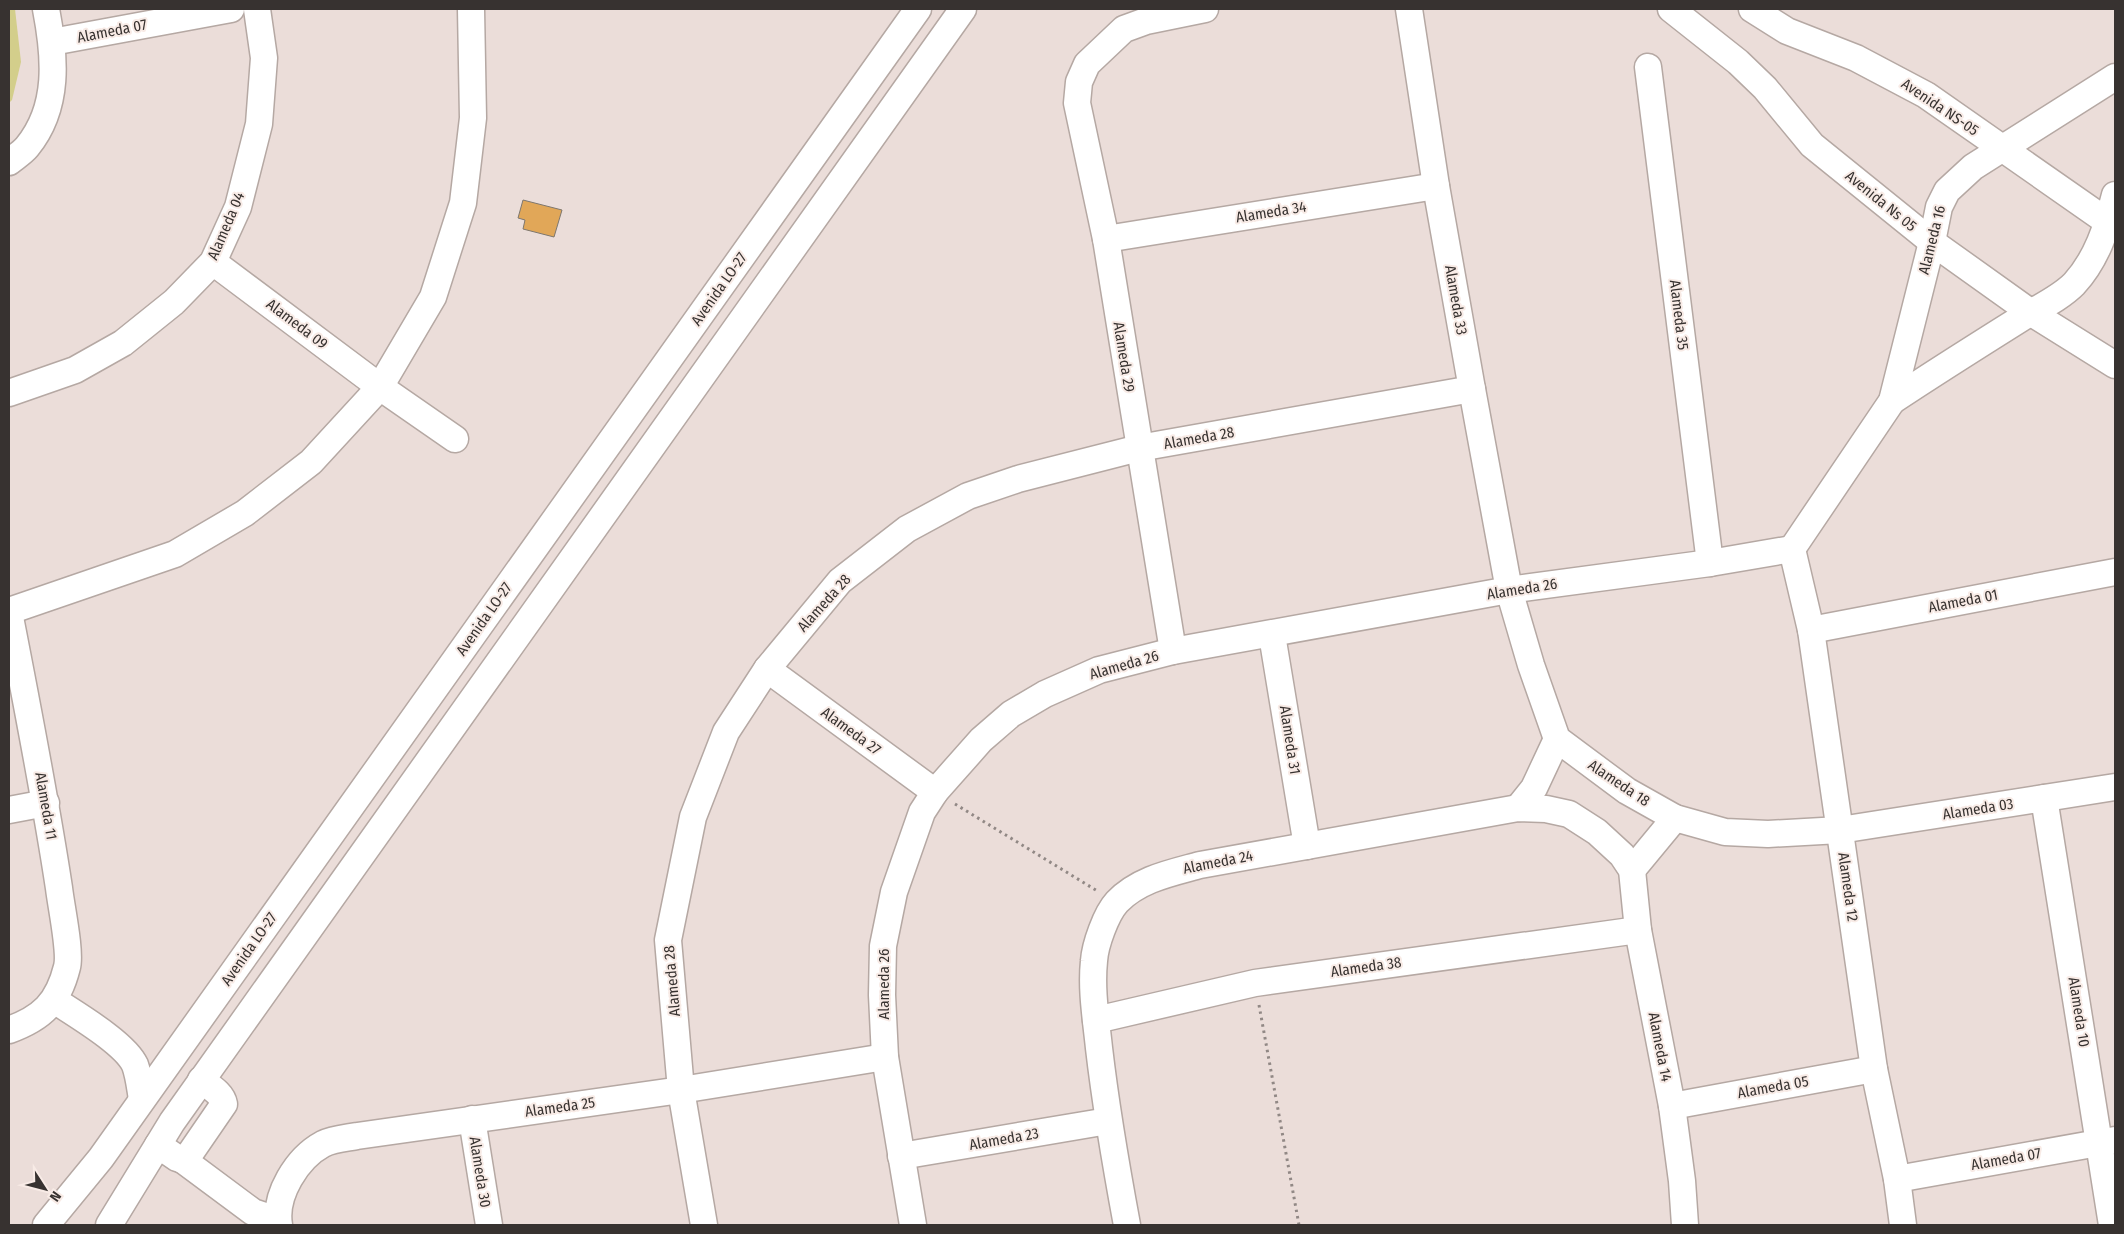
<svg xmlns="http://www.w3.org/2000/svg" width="2124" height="1234" font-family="'Fira Sans Condensed',sans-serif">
<rect width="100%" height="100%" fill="#ebddd9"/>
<polygon fill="#d3ce8b" points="9,9 15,9 21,62 12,100 9,103"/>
<polygon fill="#e1a758" stroke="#7e776e" points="523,200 562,210 554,237 523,229 525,220 518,218"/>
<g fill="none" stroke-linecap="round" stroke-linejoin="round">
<g stroke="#b5a8a3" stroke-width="29">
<g id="minor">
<polyline points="1409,9 1436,186 1472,389 1509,590 1531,665 1557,739 1627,791 1675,818 1725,832 1768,834 1840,830 2115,787"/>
<polyline points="1671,9 1738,62 1765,88 1812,145 1932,242 2030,312 2115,365"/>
<polyline points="1752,9 1787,31 1856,58 1926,95 2115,227"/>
<polyline points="52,42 231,9"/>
<polyline points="1648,67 1710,563"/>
<path d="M9,162C15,157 22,153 27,147C60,107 55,56 46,9"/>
<polyline points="1106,239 1436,186"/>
<polyline points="213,262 380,387 455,439"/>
<polyline points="9,393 75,370 123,343 174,302 213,262 238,207 259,124 264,58 257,9"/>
<path d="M1892,401C1934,373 1977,346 2020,319C2038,308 2059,299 2074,284C2097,259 2107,227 2115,195"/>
<polyline points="1792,549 1811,630 1874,1069 1897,1179 1903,1225"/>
<polyline points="1792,549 1892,401 1932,242 1939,207 1947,191 1973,167 2115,77"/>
<polyline points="9,611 175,554 245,513 311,462 380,387 433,297 463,203 473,118 471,9"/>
<path d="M9,612C27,704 45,796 59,888C61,906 71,952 67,967C58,1003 42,1018 9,1030"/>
<polyline points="1811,630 2115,572"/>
<polyline points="1272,635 1307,846"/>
<polyline points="1173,651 1106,239 1077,103 1079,82 1087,64 1124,29 1146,21 1205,9"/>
<polyline points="767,669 935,792"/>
<polyline points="2044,798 2112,1225"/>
<polyline points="1518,808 1534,788 1557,739"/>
<polyline points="9,810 46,803"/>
<polyline points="1632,870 1675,818"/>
<path d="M54,1000C75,1014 125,1043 135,1065C139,1076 140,1088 142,1099"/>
<polyline points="1096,1020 1255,983 1638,930"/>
<polyline points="1672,1106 1874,1069"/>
<polyline points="472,1119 489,1225"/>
<path d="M158,1145L177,1158L183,1160L189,1155L224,1104C222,1093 210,1087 201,1080"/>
<polyline points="901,1156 1108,1121"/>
<polyline points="183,1160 253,1212 265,1216 277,1216"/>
<polyline points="1897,1179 2115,1140"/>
<polyline points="46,1225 101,1158 918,9"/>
<polyline points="109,1225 172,1122 963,9"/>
<path d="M279,1225C274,1195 297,1158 323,1144C333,1139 347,1138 357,1136L681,1090L885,1057"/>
<polyline points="704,1225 681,1090 668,940 693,817 726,732 767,669 840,581 907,529 968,496 1018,479 1139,448 1472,389"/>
<polyline points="913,1225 885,1057 882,995 883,946 894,892 922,812 935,792 981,740 1011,714 1045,694 1099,670 1173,651 1509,590 1710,563 1792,549"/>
<path d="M1127,1225C1116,1166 1106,1108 1099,1048C1096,1019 1091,990 1094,961C1095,945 1106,914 1117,902C1139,879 1171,873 1200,865L1518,808L1546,809L1569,814L1597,832L1622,855L1632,870L1638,930L1672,1106L1682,1181L1685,1225"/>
</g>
</g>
<g stroke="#918885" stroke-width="3" stroke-dasharray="2.5 4" stroke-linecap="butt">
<polyline points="955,804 1099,892"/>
<polyline points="1259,1005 1299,1225"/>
</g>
<use href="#minor" stroke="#fff" stroke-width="26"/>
</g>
<g text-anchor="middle" stroke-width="4" stroke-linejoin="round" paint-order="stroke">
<g font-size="15" fill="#373230" stroke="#f8ebe6">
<text transform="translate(112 31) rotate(-11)" y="5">Alameda 07</text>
<text transform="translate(1940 107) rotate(34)" y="5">Avenida NS-05</text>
<text transform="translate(1881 201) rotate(39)" y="5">Avenida Ns 05</text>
<text transform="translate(1271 212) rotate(-9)" y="5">Alameda 34</text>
<text transform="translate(226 226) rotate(-67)" y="5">Alameda 04</text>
<text transform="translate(1932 240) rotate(-76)" y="5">Alameda 16</text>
<text transform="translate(719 289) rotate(-55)" y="5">Avenida LO-27</text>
<text transform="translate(1456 300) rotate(80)" y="5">Alameda 33</text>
<text transform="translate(1679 315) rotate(83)" y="5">Alameda 35</text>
<text transform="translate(297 324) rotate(37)" y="5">Alameda 09</text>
<text transform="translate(1124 357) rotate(81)" y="5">Alameda 29</text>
<text transform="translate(1199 438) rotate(-10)" y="5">Alameda 28</text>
<text transform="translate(1522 589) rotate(-9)" y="5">Alameda 26</text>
<text transform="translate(1963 601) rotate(-11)" y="5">Alameda 01</text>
<text transform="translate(824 603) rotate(-48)" y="5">Alameda 28</text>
<text transform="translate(484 619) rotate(-55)" y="5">Avenida LO-27</text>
<text transform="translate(1124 665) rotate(-16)" y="5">Alameda 26</text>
<text transform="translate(851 731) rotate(36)" y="5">Alameda 27</text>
<text transform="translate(1290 740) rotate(81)" y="5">Alameda 31</text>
<text transform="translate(1619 783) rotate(34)" y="5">Alameda 18</text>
<text transform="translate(46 806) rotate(80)" y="5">Alameda 11</text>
<text transform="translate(1978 809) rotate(-9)" y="5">Alameda 03</text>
<text transform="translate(1218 862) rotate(-11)" y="5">Alameda 24</text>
<text transform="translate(1848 887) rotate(82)" y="5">Alameda 12</text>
<text transform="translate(249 949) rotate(-55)" y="5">Avenida LO-27</text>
<text transform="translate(1366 967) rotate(-8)" y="5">Alameda 38</text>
<text transform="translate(672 981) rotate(-95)" y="5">Alameda 28</text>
<text transform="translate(884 984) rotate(-90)" y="5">Alameda 26</text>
<text transform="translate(2079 1012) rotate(81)" y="5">Alameda 10</text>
<text transform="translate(1660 1047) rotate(79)" y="5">Alameda 14</text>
<text transform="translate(1773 1087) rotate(-10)" y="5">Alameda 05</text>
<text transform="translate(560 1107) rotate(-8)" y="5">Alameda 25</text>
<text transform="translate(1004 1139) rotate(-10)" y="5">Alameda 23</text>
<text transform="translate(2006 1159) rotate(-10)" y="5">Alameda 07</text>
<text transform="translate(480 1172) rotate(81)" y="5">Alameda 30</text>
</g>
</g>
<rect width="2124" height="1234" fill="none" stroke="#373230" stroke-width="20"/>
<g transform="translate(45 1189) rotate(126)" stroke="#f8ebe6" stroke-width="4" paint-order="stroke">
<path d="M0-4L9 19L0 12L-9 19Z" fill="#373230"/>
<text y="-8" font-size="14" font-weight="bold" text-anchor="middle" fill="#373230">N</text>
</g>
</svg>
